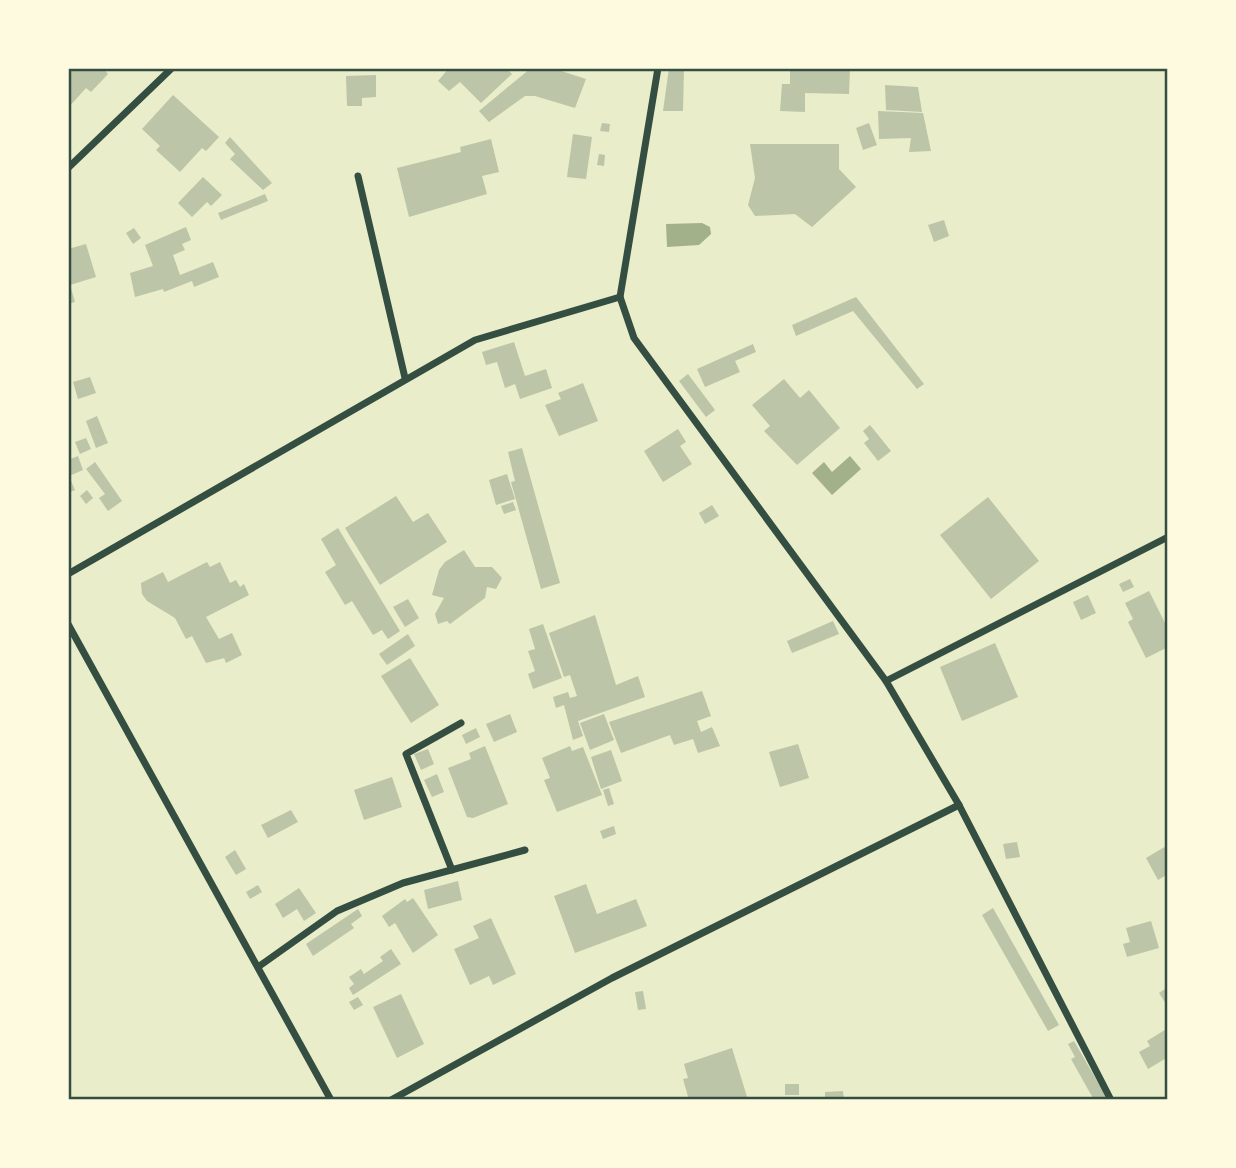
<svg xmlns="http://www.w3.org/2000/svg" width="1236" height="1168" font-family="'Roboto Condensed',sans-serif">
<rect width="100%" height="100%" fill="#e9edc9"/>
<g fill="#a3b18a">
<polygon points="702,223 710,227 711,234 699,245 667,247 666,224"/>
<polygon points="850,456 861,469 832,495 812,473 824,462 832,472"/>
</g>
<g fill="#bcc5a7">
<polygon points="68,68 103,68 108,74 91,92 86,88 68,108"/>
<polygon points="449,68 506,68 512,74 481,103 460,82 449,91 438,81"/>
<polygon points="531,68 552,68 586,79 575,108 535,96 525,96 489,122 479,111"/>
<polygon points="669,68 684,69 683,111 663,111"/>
<polygon points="790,68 850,68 849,94 805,93 805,112 780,111 782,84 790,84"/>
<polygon points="376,75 376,97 362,98 362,106 347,106 346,76"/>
<polygon points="885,85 918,87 922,112 886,110"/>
<polygon points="173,95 219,137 206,151 202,148 180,172 156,150 160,146 142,129"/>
<polygon points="878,111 923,113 931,151 909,152 911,138 879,139"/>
<polygon points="602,123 610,124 609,132 600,131"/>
<polygon points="869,123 877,145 863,150 856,128"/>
<polygon points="573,134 592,137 586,179 567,177"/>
<polygon points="230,137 272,183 263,190 230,159 235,154 225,143"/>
<polygon points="491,139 499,172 482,176 487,194 409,217 397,168 461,152 460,147"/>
<polygon points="750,144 839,144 839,169 856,187 812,227 795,214 755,216 748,205 755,178"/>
<polygon points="599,154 605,155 604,166 597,165"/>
<polygon points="203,177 222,195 211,206 207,202 192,217 178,203"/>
<polygon points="265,194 268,201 221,220 218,213"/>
<polygon points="944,220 949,236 934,242 928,225"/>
<polygon points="186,227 191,240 182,244 185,250 173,255 180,275 213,262 219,277 194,287 192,281 164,292 163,289 135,297 130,273 153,266 145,245"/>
<polygon points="134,228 141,238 133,244 126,233"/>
<polygon points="86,244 96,277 70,285 75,302 68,304 68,249"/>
<polygon points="856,297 924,384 917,389 853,311 796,336 792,325"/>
<polygon points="514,342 525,376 546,369 552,388 520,399 515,384 505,388 497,362 486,365 482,352"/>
<polygon points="753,344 756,352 735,361 740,372 705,387 697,369"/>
<polygon points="688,374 715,410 706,417 679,381"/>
<polygon points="90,377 96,393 78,399 73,382"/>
<polygon points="784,379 800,398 809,390 840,428 797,465 764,431 770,426 752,405"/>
<polygon points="583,383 598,421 559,436 545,405 561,399 558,393"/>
<polygon points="97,416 108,443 96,448 86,421"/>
<polygon points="870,425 891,451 878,461 864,443 869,439 863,431"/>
<polygon points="678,429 686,442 680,446 692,464 663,482 644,451"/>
<polygon points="86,438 91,449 80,454 75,442"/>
<polygon points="522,448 560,583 541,589 511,482 515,481 508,452"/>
<polygon points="78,456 83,470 69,476 75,490 68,493 68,460"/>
<polygon points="95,462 122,501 108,511 99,498 105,494 86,469"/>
<polygon points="507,474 515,499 496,505 489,480"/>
<polygon points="87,490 93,498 86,504 80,496"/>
<polygon points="396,496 413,522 428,513 447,542 380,585 345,528"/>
<polygon points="988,497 1039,561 991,599 940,535"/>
<polygon points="513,502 516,510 504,514 501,506"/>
<polygon points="712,505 719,516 705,524 699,513"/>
<polygon points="338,528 400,631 388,639 382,630 373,635 352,601 345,605 325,572 336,565 321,539"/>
<polygon points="464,550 475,567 492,567 502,578 496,589 487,587 485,598 450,624 447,621 438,624 435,614 444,598 432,595 439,570 445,562"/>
<polygon points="207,562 210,567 220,562 230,583 236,580 240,587 244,584 249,595 206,617 219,639 232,633 242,655 226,663 224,658 206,663 192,636 186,639 175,618 147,601 142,594 141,583 163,572 168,582"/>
<polygon points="1130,579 1134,587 1123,592 1119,584"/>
<polygon points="1149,591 1168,629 1168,647 1146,658 1128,622 1133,619 1125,603"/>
<polygon points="1088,595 1096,613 1081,620 1073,602"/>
<polygon points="408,599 419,618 405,627 393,607"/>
<polygon points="595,615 616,685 638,676 645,697 578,721 583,736 573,740 564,705 556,708 553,697 568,692 570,698 577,696 570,675 564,677 549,633"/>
<polygon points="833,621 839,634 792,653 787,641"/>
<polygon points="543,624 562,678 533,689 528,674 535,671 528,651 535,649 529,629"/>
<polygon points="408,634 415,646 387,665 379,654"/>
<polygon points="995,643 1018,697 962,721 940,667"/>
<polygon points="410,658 439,705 411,723 381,676"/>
<polygon points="702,691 711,716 697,721 701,732 712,727 720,746 698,753 693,739 674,745 670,735 621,753 609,722"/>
<polygon points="510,714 517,732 494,742 486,724"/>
<polygon points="604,714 614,740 590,750 580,723"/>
<polygon points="476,728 480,737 466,744 462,735"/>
<polygon points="798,744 809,778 780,787 769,752"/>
<polygon points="485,746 508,804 473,818 467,817 448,768 471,759 469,753"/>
<polygon points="570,746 572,751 583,747 602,795 557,812 544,780 550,778 542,758"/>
<polygon points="428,749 434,764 421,770 414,754"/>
<polygon points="611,750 622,781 601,789 591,757"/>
<polygon points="437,774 444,792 432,797 424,780"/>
<polygon points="392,777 402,807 364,820 354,790"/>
<polygon points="609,788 614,804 608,806 603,790"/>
<polygon points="291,810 298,822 268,838 261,825"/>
<polygon points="614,826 616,834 603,839 600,831"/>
<polygon points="1017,842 1020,857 1006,859 1003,844"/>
<polygon points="1168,845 1168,874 1158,880 1146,858"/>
<polygon points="235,850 246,869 236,875 225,857"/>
<polygon points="458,881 462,900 428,909 424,890"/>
<polygon points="586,884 597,914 636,899 647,926 575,953 554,896"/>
<polygon points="258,885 262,892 250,899 246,892"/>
<polygon points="299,888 316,913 304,921 297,909 283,918 275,904"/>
<polygon points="413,898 438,935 413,953 395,923 389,927 382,916 405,899 407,902"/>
<polygon points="993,908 1059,1025 1048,1031 982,915"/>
<polygon points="358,909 362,916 351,924 354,928 313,956 306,944"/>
<polygon points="491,918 516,974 493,985 489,976 470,985 454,949 479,938 473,926"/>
<polygon points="1151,921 1159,948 1127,957 1123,944 1130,942 1126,928"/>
<polygon points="391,949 401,964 353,995 349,988 354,984 349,977 361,969 364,974 383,961 380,957"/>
<polygon points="1168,987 1168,1007 1159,993"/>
<polygon points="643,991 646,1009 638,1010 635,992"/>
<polygon points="401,994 424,1044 397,1058 373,1007"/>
<polygon points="358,997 363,1005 354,1010 349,1002"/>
<polygon points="1168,1028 1168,1057 1148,1069 1139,1052 1150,1046 1147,1041"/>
<polygon points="1074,1041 1108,1100 1094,1100 1071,1059 1075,1057 1068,1044"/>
<polygon points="732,1048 748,1100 689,1100 683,1079 688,1078 684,1064"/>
<rect x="785" y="1084" width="14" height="11"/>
<polygon points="843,1091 844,1100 825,1100 825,1092"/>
</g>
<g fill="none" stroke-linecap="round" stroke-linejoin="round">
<g stroke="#344e41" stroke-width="7">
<polyline points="658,68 620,297 634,338 886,681 959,805 1111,1100"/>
<polyline points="68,168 172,68"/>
<polyline points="358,176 405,378"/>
<polyline points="68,574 475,340 620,297"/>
<polyline points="68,624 331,1100"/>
<polyline points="886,681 1168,537"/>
<polyline points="452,870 406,754 461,723"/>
<polyline points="258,967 337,911 403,883 525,850"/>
<polyline points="391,1100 612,978 959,805"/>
</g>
</g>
<rect width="1236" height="1168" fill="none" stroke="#fefae0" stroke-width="140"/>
<rect x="70" y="70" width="1096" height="1028" fill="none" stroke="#344e41" stroke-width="2.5"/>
</svg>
